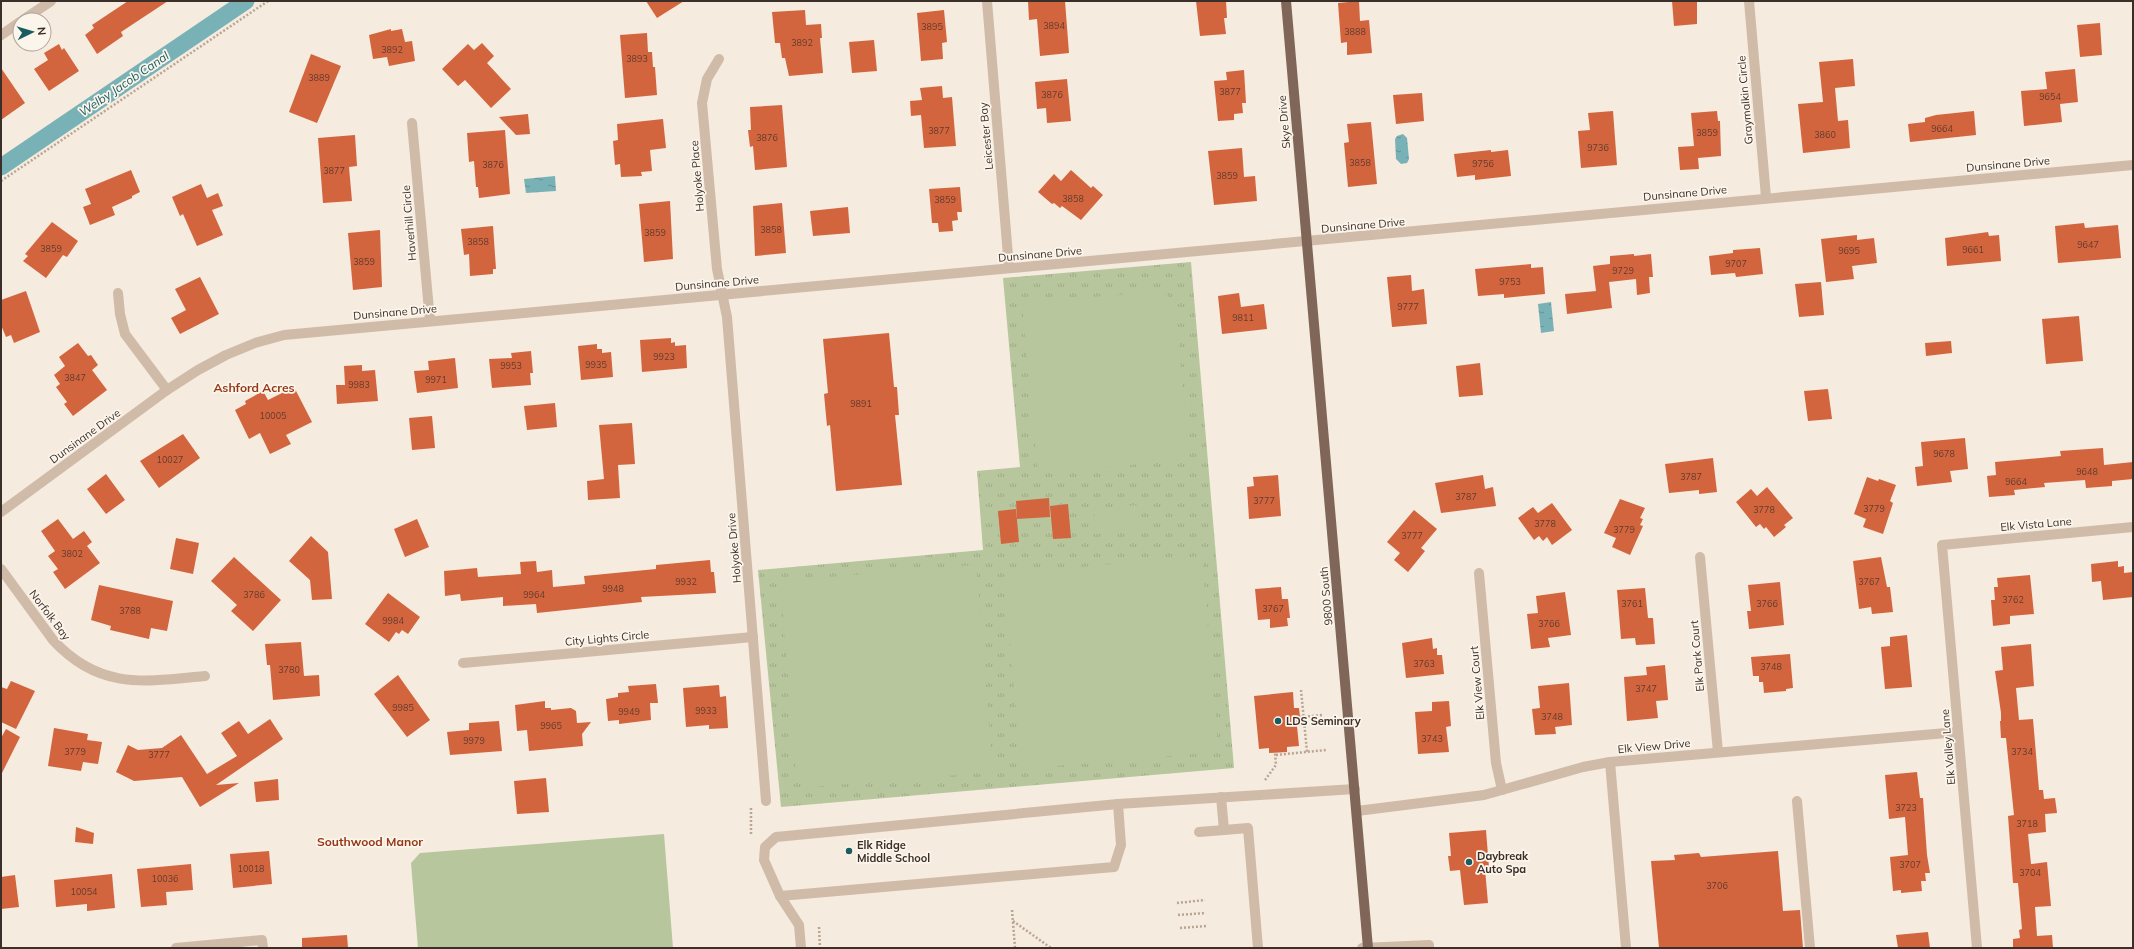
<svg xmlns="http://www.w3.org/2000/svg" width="2134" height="949" font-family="Mulish,sans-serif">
<defs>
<pattern id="grass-tufts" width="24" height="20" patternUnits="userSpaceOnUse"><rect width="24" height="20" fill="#b7c69c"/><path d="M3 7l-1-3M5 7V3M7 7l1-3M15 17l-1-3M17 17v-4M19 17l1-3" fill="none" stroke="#9eaa86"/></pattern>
<pattern id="water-ripples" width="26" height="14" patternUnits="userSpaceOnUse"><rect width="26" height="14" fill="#79b2b6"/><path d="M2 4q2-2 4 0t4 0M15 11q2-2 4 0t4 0" fill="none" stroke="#649194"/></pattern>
</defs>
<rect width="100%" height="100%" fill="#f5ebde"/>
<polygon fill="url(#grass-tufts)" points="1191,262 1234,768 781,807 758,570 983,550 977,471 1020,467 1003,278"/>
<g fill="#b7c69c">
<polygon points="1162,291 1175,302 1189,460 1038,473 1022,303"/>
<polygon points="1138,505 1140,529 1096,534 1094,510"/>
<polygon points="1202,556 1217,736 1204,753 1021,769 1004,574"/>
<polygon points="976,565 993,772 812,787 796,773 780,581"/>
<polygon points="664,834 673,948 418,948 411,863 420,853"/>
</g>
<g fill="url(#water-ripples)">
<polygon points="1403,134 1407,138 1409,159 1407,163 1401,164 1396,159 1395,139 1397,136"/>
<polygon points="555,176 556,191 526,193 524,179"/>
<polygon points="1551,302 1554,331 1541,333 1538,304"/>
</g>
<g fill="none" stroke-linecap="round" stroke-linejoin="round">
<polyline stroke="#79b2b6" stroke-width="17" points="1,167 246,1"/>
</g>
<g fill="#d3653e">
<polygon points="128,1 168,1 121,32 123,36 97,54 85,35 94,28 92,25"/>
<polygon points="646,1 684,1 657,18"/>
<polygon points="1028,1 1065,1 1069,53 1040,56 1037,19 1029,20"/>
<polygon points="1196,1 1226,1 1227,18 1224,18 1226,34 1200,36"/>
<polygon points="1359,1 1360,21 1369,20 1372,53 1347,55 1347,42 1341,43 1338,3"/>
<polygon points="1672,1 1697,1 1697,24 1674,26"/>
<polygon points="805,10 806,25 821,24 822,38 820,38 823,73 789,76 785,58 782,58 780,43 775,43 772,12"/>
<polygon points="944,10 947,42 942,43 943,59 921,61 917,13"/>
<polygon points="2100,23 2102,55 2080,57 2077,25"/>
<polygon points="391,29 391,31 402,29 405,42 412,41 415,61 389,66 387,57 373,59 369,35"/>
<polygon points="647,33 648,52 652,52 653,67 655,67 657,95 625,98 620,35"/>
<polygon points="874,40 877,71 852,73 849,42"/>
<polygon points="482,43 494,56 487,63 511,89 491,108 465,80 458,86 442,69 468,44 474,50"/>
<polygon points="59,44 62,50 64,48 79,71 49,91 34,69 48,60 44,53"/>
<polygon points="311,54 341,66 317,123 289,112"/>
<polygon points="1853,59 1855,86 1835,88 1838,121 1848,120 1850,148 1803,153 1798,104 1823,102 1819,62"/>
<polygon points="1,68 25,103 1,120"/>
<polygon points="2075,69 2078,102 2060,104 2062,122 2024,126 2021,91 2047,89 2045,72"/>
<polygon points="1244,70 1246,103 1242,103 1243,113 1234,114 1234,120 1218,121 1214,81 1227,80 1226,72"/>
<polygon points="1067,79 1071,121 1047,123 1046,108 1037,109 1035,82"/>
<polygon points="942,86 943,98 952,97 956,146 924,148 921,115 911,116 910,101 922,100 920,88"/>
<polygon points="1422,93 1424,121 1396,124 1393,95"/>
<polygon points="782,105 787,167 755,170 753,146 750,147 748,130 751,130 750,107"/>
<polygon points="1613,111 1617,165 1581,168 1578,131 1590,130 1588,113"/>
<polygon points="1717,111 1718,121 1720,121 1721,156 1698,158 1699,169 1680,170 1678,147 1694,146 1691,113"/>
<polygon points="1974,111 1976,135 1910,142 1908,124 1925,122 1925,118 1936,115"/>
<polygon points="528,114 530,134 516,135 499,117"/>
<polygon points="663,119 666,148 650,150 652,171 641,172 642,176 621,177 620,164 615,165 613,141 618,140 617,124"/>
<polygon points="1371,122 1377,184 1348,187 1344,143 1349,142 1347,124"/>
<polygon points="505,130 510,194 479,198 478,187 476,187 474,161 469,162 467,133"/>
<polygon points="355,135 357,166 349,167 352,201 323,203 318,138"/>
<polygon points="1242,148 1244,177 1255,176 1257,201 1214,205 1208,151"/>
<polygon points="1491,150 1491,152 1508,150 1511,176 1475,180 1475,175 1457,177 1454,154"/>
<polygon points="131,170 140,192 132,196 132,198 112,207 115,215 90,225 83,207 91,204 85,189"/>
<polygon points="1071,170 1091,188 1093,186 1103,195 1081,220 1062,206 1060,208 1054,203 1052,204 1038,192 1054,174 1061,181"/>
<polygon points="201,184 207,198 218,193 223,206 212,210 223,235 197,246 183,214 180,216 172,197"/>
<polygon points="960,187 962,212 957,212 958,220 952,221 953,231 939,232 938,223 932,223 929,189"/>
<polygon points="670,201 673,259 644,262 639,204"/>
<polygon points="782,203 786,253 755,256 753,206"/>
<polygon points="848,207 850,233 813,236 810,211"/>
<polygon points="52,222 78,241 67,257 63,255 46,278 23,261 28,256 25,254"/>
<polygon points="2084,223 2085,228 2118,225 2121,258 2058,263 2055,226"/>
<polygon points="493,226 496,269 493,269 493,274 470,276 469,254 464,255 461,229"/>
<polygon points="380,230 382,287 353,290 348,233"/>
<polygon points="1988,232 1989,236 1999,235 2001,261 1947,266 1945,238"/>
<polygon points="1857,235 1857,240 1874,238 1877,263 1852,266 1854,279 1826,282 1821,239"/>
<polygon points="1760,248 1763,274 1736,277 1735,273 1711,275 1709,256 1733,253 1733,250"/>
<polygon points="1634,254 1634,256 1651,254 1653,277 1649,277 1650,293 1637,295 1636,279 1609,282 1612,308 1567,314 1565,294 1596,291 1593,266 1610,264 1610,256"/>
<polygon points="1531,264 1531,268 1543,267 1545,294 1504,298 1504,294 1478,296 1475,269"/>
<polygon points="1411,275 1412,291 1424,289 1427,324 1392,327 1387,277"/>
<polygon points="200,277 219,314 180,334 171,318 186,310 175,289"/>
<polygon points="1821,282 1824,315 1799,317 1795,284"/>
<polygon points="26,291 40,332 14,343 11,335 6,337 1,325 1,300"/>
<polygon points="1239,293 1241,307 1264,304 1267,329 1222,334 1218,296"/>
<polygon points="2079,316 2083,361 2046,364 2042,319"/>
<polygon points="889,333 894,387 897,387 899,415 895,415 902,485 836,491 830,425 827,426 824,394 828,393 823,339"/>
<polygon points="671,338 671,343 675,342 675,346 686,345 687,368 642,372 640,340"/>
<polygon points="1951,341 1952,353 1926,356 1925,343"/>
<polygon points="78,343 88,356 91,355 98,365 92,370 107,390 73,416 64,404 67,402 56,387 60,384 54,375 65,366 59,357"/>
<polygon points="597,344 597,349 602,349 602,353 611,352 613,377 581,380 578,346"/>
<polygon points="531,351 533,373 530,373 531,385 492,388 489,359 512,358 511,353"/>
<polygon points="455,358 458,388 417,393 414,371 429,370 428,361"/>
<polygon points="1480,363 1483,395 1459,397 1456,366"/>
<polygon points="362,365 362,371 375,370 378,401 337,404 336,385 345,385 344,366"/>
<polygon points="294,387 312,422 286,435 291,444 270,454 260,433 249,439 235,410 246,404 245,401 263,391 268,400"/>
<polygon points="1828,389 1832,419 1808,421 1804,391"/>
<polygon points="555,403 557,427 527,430 524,406"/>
<polygon points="432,416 435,448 412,450 409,418"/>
<polygon points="632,423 635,464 618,465 620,498 588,500 587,481 604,479 599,425"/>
<polygon points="183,434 200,458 159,488 140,461"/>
<polygon points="1965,438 1968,469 1950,471 1952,482 1917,486 1915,467 1923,466 1921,442"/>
<polygon points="2103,448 2104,465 2133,462 2133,479 2112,481 2112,486 2086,488 2085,480 2044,483 2045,487 2014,490 2015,495 1989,497 1987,476 1996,475 1995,462 2061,456 2060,451"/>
<polygon points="1713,458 1717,492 1699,494 1699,490 1669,493 1665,464"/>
<polygon points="106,474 125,500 106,514 87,489"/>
<polygon points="1278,475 1281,516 1249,519 1247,487 1254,486 1253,477"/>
<polygon points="1483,475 1485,489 1493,487 1496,506 1441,513 1435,483"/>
<polygon points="1867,477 1878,481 1879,479 1896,485 1890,501 1893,503 1883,534 1863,527 1866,519 1854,514"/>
<polygon points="1767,487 1793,518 1784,525 1786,527 1774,537 1766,527 1764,529 1760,524 1756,527 1736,502 1751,489 1757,496"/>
<polygon points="1049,498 1050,517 1017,519 1016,501"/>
<polygon points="1620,499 1645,508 1640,518 1643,519 1640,525 1643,526 1630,555 1612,547 1616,538 1604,533"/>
<polygon points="1552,503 1572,530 1552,545 1547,537 1543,541 1539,536 1534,540 1518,518 1533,507 1538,513"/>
<polygon points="1068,504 1071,538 1053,539 1050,506"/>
<polygon points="1016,509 1019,542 1001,544 998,511"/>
<polygon points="1414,510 1437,529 1421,548 1425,551 1408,572 1394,560 1400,553 1387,542"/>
<polygon points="58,519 73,539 84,531 92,542 87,546 100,563 65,589 53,572 58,569 48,556 55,551 41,531"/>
<polygon points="417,519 429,547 405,557 394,529"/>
<polygon points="311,536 328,552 332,599 312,600 310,580 289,561"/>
<polygon points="176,538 199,543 193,574 170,569"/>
<polygon points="234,557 281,600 253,631 231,611 237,605 211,581"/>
<polygon points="1881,557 1887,587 1890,587 1893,612 1872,614 1871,607 1859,609 1853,561"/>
<polygon points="710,560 711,572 714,572 716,593 641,597 642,602 537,613 536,604 503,606 503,597 461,601 460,594 445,596 444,571 477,568 478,577 521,574 520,562 536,561 537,572 552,570 553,587 585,584 584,576 656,569 656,565"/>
<polygon points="2118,561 2118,567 2124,566 2124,573 2133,572 2133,597 2103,600 2101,581 2092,582 2091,564"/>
<polygon points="2030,575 2034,614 2010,616 2010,624 1993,626 1991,600 1995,600 1994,587 1998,587 1997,578"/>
<polygon points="1780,582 1784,625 1749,629 1747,611 1751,611 1748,585"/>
<polygon points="99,585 173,601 167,631 151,628 149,639 110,630 111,626 91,620"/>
<polygon points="1281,587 1282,599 1288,599 1290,618 1287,618 1288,626 1270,628 1270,619 1258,620 1255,589"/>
<polygon points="1645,588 1648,618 1653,618 1655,644 1636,645 1635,638 1621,639 1617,590"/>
<polygon points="1565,592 1571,635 1548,638 1550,647 1531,649 1527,614 1538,613 1536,596"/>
<polygon points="388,593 420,617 408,634 402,630 399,634 396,632 389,642 365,624"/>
<polygon points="1907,635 1912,687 1885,689 1881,647 1890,646 1890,637"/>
<polygon points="1432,638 1433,649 1437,648 1437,655 1442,655 1444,674 1406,678 1402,643"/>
<polygon points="301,642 304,676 319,675 320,696 273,700 270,665 267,665 265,644"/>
<polygon points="2031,644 2034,686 2016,688 2019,720 2033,719 2039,790 2043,790 2044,799 2055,798 2057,813 2045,814 2046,832 2028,834 2031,864 2047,862 2051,906 2035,907 2037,936 2052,935 2053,948 2013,948 2013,939 2020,938 2019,930 2022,929 2018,883 2013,883 2008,816 2014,815 2006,738 2001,738 2000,721 2001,721 2001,713 1995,671 2003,670 2001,647"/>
<polygon points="1790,654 1793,688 1786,689 1786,691 1764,693 1763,682 1759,682 1759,676 1753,676 1751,657"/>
<polygon points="1665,665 1668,700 1656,701 1658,718 1627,721 1624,677 1647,675 1646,667"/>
<polygon points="398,675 430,720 407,737 374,694"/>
<polygon points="11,681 35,691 16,729 1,722 1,687 7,689"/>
<polygon points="1569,683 1572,725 1555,727 1556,734 1535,735 1532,709 1540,708 1538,686"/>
<polygon points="656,684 658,703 650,703 651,720 619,724 619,720 608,721 606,699 618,697 618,693 629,692 628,686"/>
<polygon points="719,685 720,697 726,696 728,728 709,729 709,725 686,727 683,688"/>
<polygon points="1293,692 1294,708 1299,708 1301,726 1297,726 1299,746 1287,747 1287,752 1269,753 1269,748 1259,749 1254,696"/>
<polygon points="545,701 545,708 551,708 551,710 571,708 576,711 577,723 591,722 582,734 583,746 529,751 527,730 517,731 515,705"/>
<polygon points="1449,701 1451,726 1446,727 1449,752 1418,754 1415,712 1432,711 1432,702"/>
<polygon points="270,719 283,739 216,785 239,783 200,807 182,777 134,781 116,772 128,745 138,750 162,748 181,735 207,774 237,756 221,733 239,721 248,734"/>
<polygon points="499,721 502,751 450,755 447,732 469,730 469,723"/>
<polygon points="54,728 88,734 87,740 102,742 98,764 83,762 81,771 48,766"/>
<polygon points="6,729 20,737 1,775 1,738"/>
<polygon points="1917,772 1920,798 1923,798 1927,855 1930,873 1925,873 1926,881 1921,881 1922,891 1901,893 1901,890 1893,891 1890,857 1908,855 1905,817 1889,819 1885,775"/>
<polygon points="546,778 549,812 517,814 514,781"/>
<polygon points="278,779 279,800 256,802 254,782"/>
<polygon points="76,827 94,833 93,844 75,842"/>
<polygon points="1486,830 1489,868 1485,869 1488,903 1464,905 1460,870 1450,871 1448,856 1451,856 1449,833"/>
<polygon points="269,851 272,884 233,888 230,854"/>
<polygon points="1778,851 1783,911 1800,910 1803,948 1659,948 1651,861 1675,860 1674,855 1699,853 1701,857"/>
<polygon points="191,864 193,890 166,892 167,905 141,907 137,869"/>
<polygon points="112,874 115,908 87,911 87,904 56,907 54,880"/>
<polygon points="15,875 19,907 1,909 1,877"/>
<polygon points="1928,932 1930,948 1898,948 1896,935"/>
<polygon points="347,935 348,948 302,948 302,938"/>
</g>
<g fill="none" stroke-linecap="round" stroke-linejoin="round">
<g stroke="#bba492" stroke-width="2.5" stroke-dasharray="2 2" stroke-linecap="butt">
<polyline points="1,181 268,1"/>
<polyline points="1301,690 1307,752"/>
<polyline points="1300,717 1323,715"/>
<polyline points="1276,755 1326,750"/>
<polyline points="1265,780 1276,765 1275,753"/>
<polyline points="751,834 751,808"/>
<polyline points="1177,903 1205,900"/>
<polyline points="1012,910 1015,948"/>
<polyline points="1178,915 1206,913"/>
<polyline points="1013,921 1051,948"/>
<polyline points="819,927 820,948"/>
<polyline points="1180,928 1207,926"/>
</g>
<g stroke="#cfbba8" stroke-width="10">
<polyline points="987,1 1009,268"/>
<polyline points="1749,1 1766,197"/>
<polyline points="23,20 51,1"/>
<polyline points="1,35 20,22"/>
<polyline points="719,59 707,79 702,103 717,269 727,317 766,801"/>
<polyline points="412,123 430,321"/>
<polyline points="118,293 120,314 125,334 167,390"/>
<polyline points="1,512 167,390 198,370 226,355 255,343 284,335 2133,165"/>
<polyline points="1700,557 1718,752"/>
<path d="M1,569L53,640C99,690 144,682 205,676"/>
<polyline points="1479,573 1496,763 1502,790"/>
<polyline points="463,663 753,637"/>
<polyline points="1610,762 1626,948"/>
<polyline points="1797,801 1810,948"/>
<polyline points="1357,811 1484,795 1583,767 1610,762 1958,732"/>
<polyline points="1224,830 1248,828 1258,948"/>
<polyline points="1199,832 1224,830 1221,797"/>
<polyline points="780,896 1114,867 1121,845 1118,804"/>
<polyline points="176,948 262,940 263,948"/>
<polyline points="801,948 799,925 780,896 764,860 765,847 776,837 1118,804 1355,789"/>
<polyline points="1362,948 1429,945 1429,948"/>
<polyline points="1977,948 1942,545 2133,527"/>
</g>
<polyline stroke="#7f6658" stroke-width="10" points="1286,1 1368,948"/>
</g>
<g fill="#195c62" stroke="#fcf5eb" stroke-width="1.5">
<circle cx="1278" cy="721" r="4"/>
<circle cx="849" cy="851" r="4"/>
<circle cx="1469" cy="862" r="4"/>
</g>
<g text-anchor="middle" stroke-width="3.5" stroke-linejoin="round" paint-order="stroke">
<g font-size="9" fill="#613c2e">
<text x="1054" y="29">3894</text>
<text x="932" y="30">3895</text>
<text x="1355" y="35">3888</text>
<text x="802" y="46">3892</text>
<text x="392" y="53">3892</text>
<text x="637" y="62">3893</text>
<text x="319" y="81">3889</text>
<text x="1230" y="95">3877</text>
<text x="1052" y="98">3876</text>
<text x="2050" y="100">9654</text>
<text x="1942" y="132">9664</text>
<text x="939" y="134">3877</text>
<text x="1707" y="136">3859</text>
<text x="1825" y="138">3860</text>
<text x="767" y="141">3876</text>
<text x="1598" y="151">9736</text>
<text x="1360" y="166">3858</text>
<text x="1483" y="167">9756</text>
<text x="493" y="168">3876</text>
<text x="334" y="174">3877</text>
<text x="1227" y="179">3859</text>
<text x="1073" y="202">3858</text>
<text x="945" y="203">3859</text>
<text x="771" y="233">3858</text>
<text x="655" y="236">3859</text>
<text x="478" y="245">3858</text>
<text x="2088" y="248">9647</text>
<text x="51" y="252">3859</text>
<text x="1973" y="253">9661</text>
<text x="1849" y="254">9695</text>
<text x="364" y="265">3859</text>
<text x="1736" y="267">9707</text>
<text x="1623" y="274">9729</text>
<text x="1510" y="285">9753</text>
<text x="1408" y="310">9777</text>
<text x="1243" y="321">9811</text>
<text x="664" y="360">9923</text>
<text x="596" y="368">9935</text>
<text x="511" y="369">9953</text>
<text x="75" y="381">3847</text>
<text x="436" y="383">9971</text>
<text x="359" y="388">9983</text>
<text x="861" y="407">9891</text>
<text x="273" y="419">10005</text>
<text x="1944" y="457">9678</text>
<text x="170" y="463">10027</text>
<text x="2087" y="475">9648</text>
<text x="1691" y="480">3787</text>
<text x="2016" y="485">9664</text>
<text x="1466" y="500">3787</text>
<text x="1264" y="504">3777</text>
<text x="1874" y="512">3779</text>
<text x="1764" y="513">3778</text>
<text x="1545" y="527">3778</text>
<text x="1624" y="533">3779</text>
<text x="1412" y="539">3777</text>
<text x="72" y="557">3802</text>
<text x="686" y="585">9932</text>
<text x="1869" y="585">3767</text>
<text x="613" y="592">9948</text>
<text x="254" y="598">3786</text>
<text x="534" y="598">9964</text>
<text x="2013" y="603">3762</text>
<text x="1632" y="607">3761</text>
<text x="1767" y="607">3766</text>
<text x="1273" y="612">3767</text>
<text x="130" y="614">3788</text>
<text x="393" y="624">9984</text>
<text x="1549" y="627">3766</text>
<text x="1424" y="667">3763</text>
<text x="1771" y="670">3748</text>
<text x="289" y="673">3780</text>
<text x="1646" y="692">3747</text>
<text x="403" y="711">9985</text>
<text x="706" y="714">9933</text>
<text x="629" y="715">9949</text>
<text x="1552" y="720">3748</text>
<text x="551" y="729">9965</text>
<text x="1432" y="742">3743</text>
<text x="474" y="744">9979</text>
<text x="75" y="755">3779</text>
<text x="2022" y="755">3734</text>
<text x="159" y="758">3777</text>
<text x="1906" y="811">3723</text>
<text x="2027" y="827">3718</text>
<text x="1910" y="868">3707</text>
<text x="251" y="872">10018</text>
<text x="2030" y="876">3704</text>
<text x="165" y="882">10036</text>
<text x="1717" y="889">3706</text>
<text x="84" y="895">10054</text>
</g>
<g font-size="11" fill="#3b2f29" stroke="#fcf5eb">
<text transform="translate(1745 100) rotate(-95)" y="4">Graymalkin Circle</text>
<text transform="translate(1284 122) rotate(-95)" y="4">Skye Drive</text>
<text transform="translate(986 136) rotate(-95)" y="4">Leicester Bay</text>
<text transform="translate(2008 164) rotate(-5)" y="4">Dunsinane Drive</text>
<text transform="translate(697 176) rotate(-95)" y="4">Holyoke Place</text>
<text transform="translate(1685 193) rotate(-5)" y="4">Dunsinane Drive</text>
<text transform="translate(409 223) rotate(-95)" y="4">Haverhill Circle</text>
<text transform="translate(1363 225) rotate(-5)" y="4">Dunsinane Drive</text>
<text transform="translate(1040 254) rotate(-5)" y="4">Dunsinane Drive</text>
<text transform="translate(717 283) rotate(-5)" y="4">Dunsinane Drive</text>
<text transform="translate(395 312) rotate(-5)" y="4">Dunsinane Drive</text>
<text transform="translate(85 436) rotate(-36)" y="4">Dunsinane Drive</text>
<text transform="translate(2036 524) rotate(-5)" y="4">Elk Vista Lane</text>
<text transform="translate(734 548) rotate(-95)" y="4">Holyoke Drive</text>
<text transform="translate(1326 596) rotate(-95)" y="4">9800 South</text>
<text transform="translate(50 615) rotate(53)" y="4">Norfolk Bay</text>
<text transform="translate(607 638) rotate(-5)" y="4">City Lights Circle</text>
<text transform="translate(1697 656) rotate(-95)" y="4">Elk Park Court</text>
<text transform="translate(1477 683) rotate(-95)" y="4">Elk View Court</text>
<text transform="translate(1654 746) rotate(-5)" y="4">Elk View Drive</text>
<text transform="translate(1948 747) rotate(-95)" y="4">Elk Valley Lane</text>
</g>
<g font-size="11" font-weight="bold" fill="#3b2f29" stroke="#fcf5eb" text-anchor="start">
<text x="1286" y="725">LDS Seminary</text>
<text x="857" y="849">Elk Ridge<tspan x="857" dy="13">Middle School</tspan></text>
<text x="1477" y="860">Daybreak<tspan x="1477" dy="13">Auto Spa</tspan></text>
</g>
<g font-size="12" font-style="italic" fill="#195c62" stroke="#fcf5eb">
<text transform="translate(124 84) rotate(-34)" y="4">Welby Jacob Canal</text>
</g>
<g font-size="12" font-weight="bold" fill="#943818" stroke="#fcf5eb">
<text x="254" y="392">Ashford Acres</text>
<text x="370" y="846">Southwood Manor</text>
</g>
</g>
<rect width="2134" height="949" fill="none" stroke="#3b2f29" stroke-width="4"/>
<g transform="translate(32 32) rotate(85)"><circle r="19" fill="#fcf5eb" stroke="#afa69d"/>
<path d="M0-3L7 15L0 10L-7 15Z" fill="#195c62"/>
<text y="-6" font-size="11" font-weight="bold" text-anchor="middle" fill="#3b2f29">N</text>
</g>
</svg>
